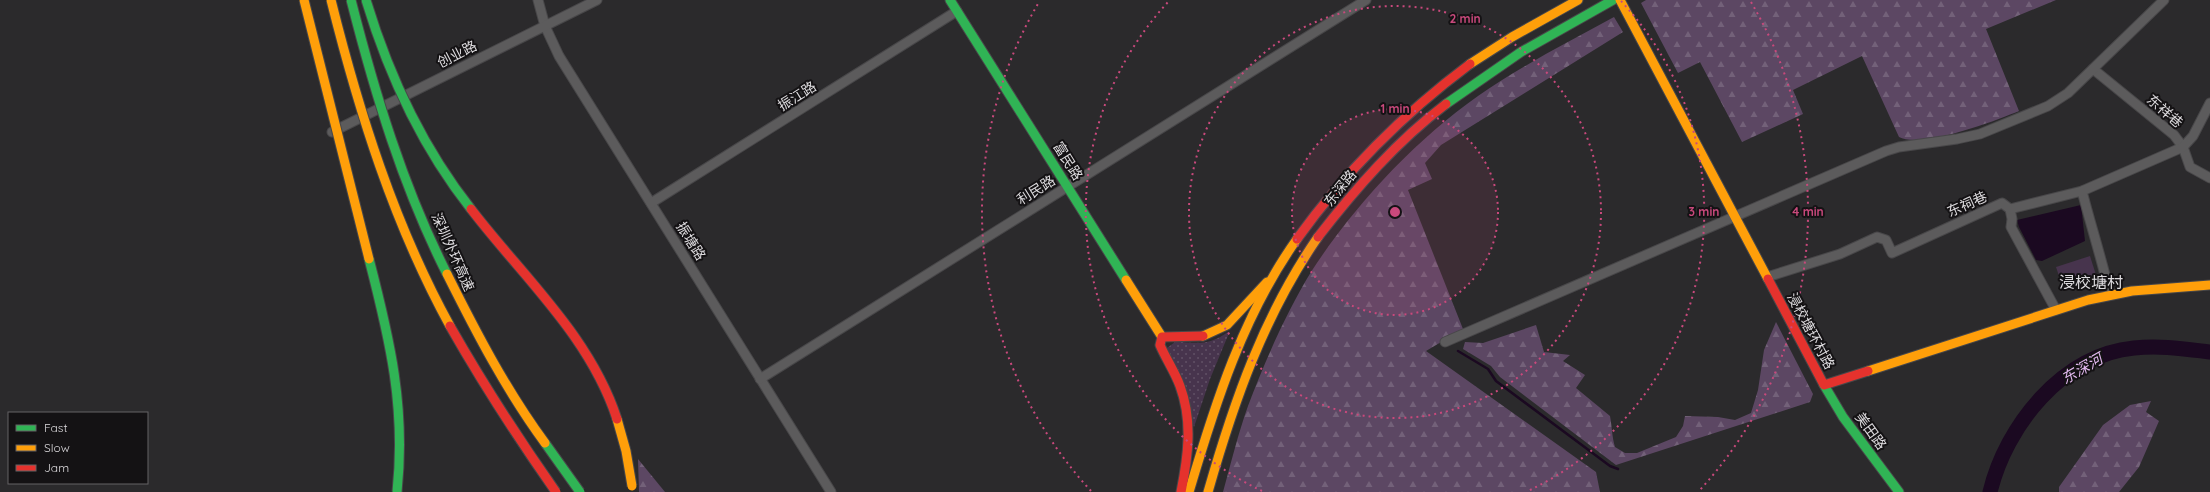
<svg xmlns="http://www.w3.org/2000/svg" width="2210" height="492" font-family="Quicksand,'Noto Sans SC',sans-serif">
<defs>
<pattern id="grass-dots" width="8" height="8" patternUnits="userSpaceOnUse"><rect width="8" height="8" fill="#47344d"/><path d="M2 2h.1M6 6h.1" fill="none" stroke="#615166" stroke-width="1.8" stroke-linecap="round"/></pattern>
<pattern id="forest-firs" width="22" height="20" patternUnits="userSpaceOnUse"><rect width="22" height="20" fill="#5c4763"/><path d="M5 1l3.5 6h-7zM16 11l3.5 6h-7z" fill="#736179"/></pattern>
</defs>
<rect width="100%" height="100%" fill="#2b2a2c"/>
<path fill="url(#grass-dots)" d="M1228,332L1229,333L1210,379L1194,427L1167,348L1175,342C1197,342 1207,347 1228,332Z"/>
<g fill="url(#forest-firs)">
<path d="M1646,0H2056L1986,29L2019,111C1995,121 1921,149 1899,137L1862,56L1793,90L1803,114L1742,142L1700,62L1678,73L1641,3Z"/>
<path d="M1614,17L1623,32L1441,145L1425,163L1432,179L1408,190L1463,329L1426,351L1596,472L1600,492H1223C1231,463 1238,434 1248,406C1264,363 1287,311 1311,272C1353,207 1414,141 1478,96C1521,66 1568,42 1614,17Z"/>
<path d="M1776,322L1813,394L1810,402L1616,465L1500,377L1491,366L1463,349L1465,342L1483,343L1536,325L1544,352L1570,355L1563,361L1585,375L1576,388L1610,416C1612,427 1612,437 1615,447L1625,453H1637L1676,437L1683,426L1685,416L1718,417L1735,420L1751,413L1758,390L1764,350Z"/>
<polygon points="2151,401 2146,412 2159,421 2139,467 2119,492 2059,492 2059,487 2103,425 2130,405"/>
<polygon points="638,459 665,492 639,492"/>
</g>
<polygon fill="#47344d" points="2090,256 2096,275 2062,285 2056,267"/>
<polygon fill="#1b0921" points="2081,205 2085,241 2042,261 2036,260 2019,227 2017,220"/>
<g fill="none" stroke-linecap="round" stroke-linejoin="round">
<polyline stroke="#1b0921" stroke-width="2.5" points="1458,351 1488,369 1496,381 1610,466 1618,469"/>
<path stroke="#1b0921" stroke-width="15" d="M1990,492C2006,426 2062,355 2134,348C2160,345 2185,349 2210,352"/>
<g stroke="#484749" stroke-width="11">
<g id="street">
<polyline points="538,0 545,26 559,56 831,492"/>
<polyline points="2093,69 2174,135 2183,147 2190,167 2210,178"/>
<polyline points="332,132 597,0"/>
<path d="M2082,191C2091,226 2102,260 2110,295"/>
<polyline points="651,203 957,11"/>
<polyline points="2010,209 2012,219 2011,227 2056,310"/>
<polyline points="1767,277 1840,254 1877,237 1886,240 1892,253 2002,203 2010,209 2082,191 2183,147 2193,136 2210,103"/>
<polyline points="1445,342 1886,151 1899,147 1957,139 1980,134 2048,106 2068,93 2164,0"/>
<polyline points="760,379 1366,0"/>
</g>
</g>
<g stroke="#484749" stroke-width="11">
<g id="fast">
<polyline points="950,0 1126,280"/>
<polyline points="1446,104 1521,52 1613,0"/>
<polyline points="1824,385 1843,417 1899,492"/>
</g>
</g>
<g stroke="#484749" stroke-width="11">
<g id="slow">
<polyline points="1620,0 1768,279"/>
<polyline points="1470,64 1512,37 1578,0"/>
<polyline points="1126,280 1162,337"/>
<polyline points="1203,336 1227,325 1267,282"/>
<polyline points="1868,371 2088,300 2132,291 2210,285"/>
<path d="M1189,492C1215,404 1243,315 1297,239"/>
<path d="M1208,492C1234,401 1264,315 1318,237"/>
</g>
</g>
<g stroke="#484749" stroke-width="11">
<g id="jam">
<path d="M1318,237C1356,188 1397,141 1446,104"/>
<path d="M1297,239C1346,171 1403,114 1470,64"/>
<polyline points="1768,279 1824,385 1868,371"/>
<path d="M1181,492C1188,457 1193,421 1180,386C1175,372 1166,359 1160,345L1162,337L1203,336"/>
</g>
</g>
<use href="#street" stroke="#5c5b5c" stroke-width="9"/>
<use href="#fast" stroke="#30b455" stroke-width="9"/>
<use href="#slow" stroke="#ff9f0a" stroke-width="9"/>
<use href="#jam" stroke="#e5322d" stroke-width="9"/>
<g stroke="#484749" stroke-width="11" stroke-linecap="butt">
<g id="fast-bridge">
<path d="M351,0C375,94 403,187 447,274"/>
<path d="M366,0C389,76 422,147 471,209"/>
<path d="M369,259C390,340 406,408 397,492"/>
<polyline points="545,443 580,492"/>
</g>
</g>
<g stroke="#484749" stroke-width="11" stroke-linecap="butt">
<g id="slow-bridge">
<polyline points="304,0 369,259"/>
<path d="M331,0C359,112 394,224 450,326"/>
<path d="M447,274C476,332 506,390 545,443"/>
<polyline points="617,419 626,451 632,486"/>
</g>
</g>
<g stroke="#484749" stroke-width="11" stroke-linecap="butt">
<g id="jam-bridge">
<path d="M471,209C523,277 590,336 617,419"/>
<path d="M450,326C483,384 518,438 556,492"/>
</g>
</g>
<use href="#fast-bridge" stroke="#30b455" stroke-width="9"/>
<use href="#slow-bridge" stroke="#ff9f0a" stroke-width="9"/>
<use href="#jam-bridge" stroke="#e5322d" stroke-width="9"/>
</g>
<circle cx="1395" cy="212" r="103" fill="#c9497c" fill-opacity=".12"/>
<g fill="none" stroke="#c9497c" stroke-width="2" stroke-dasharray="2 4">
<circle cx="1395" cy="212" r="103"/>
<circle cx="1395" cy="212" r="206"/>
<path d="M1262 491A309 309 0 0 1 1169 1M1621 1A309 309 0 0 1 1528 491"/>
<path d="M1091 491A413 413 0 0 1 1039 2M1751 2A413 413 0 0 1 1699 491"/>
</g>
<g text-anchor="middle" stroke-width="4" stroke-linejoin="round" paint-order="stroke">
<g font-size="14" fill="#dddbde" stroke="#141214">
<text transform="translate(457 54) rotate(-27)" y="5">创业路</text>
<text transform="translate(797 96) rotate(-32)" y="5">振江路</text>
<text transform="translate(2165 111) rotate(41)" y="5">东祥巷</text>
<text transform="translate(1068 161) rotate(58)" y="5">富民路</text>
<text transform="translate(1340 188) rotate(-51)" y="5">东深路</text>
<text transform="translate(1036 190) rotate(-32)" y="5">利民路</text>
<text transform="translate(1967 204) rotate(-24)" y="5">东祠巷</text>
<text transform="translate(691 241) rotate(58)" y="5">振塘路</text>
<text transform="translate(453 252) rotate(66)" y="5">深圳外环高速</text>
<text transform="translate(1811 331) rotate(62)" y="5">浸校塘环村路</text>
<text transform="translate(1871 431) rotate(54)" y="5">美田路</text>
</g>
<g font-size="15" font-style="italic" fill="#e2b8ef" stroke="#141214">
<text transform="translate(2082 369) rotate(-30)" y="5">东深河</text>
</g>
<g font-size="16" fill="#dddbde" stroke="#141214">
<text x="2091" y="288">浸校塘村</text>
</g>
</g>
<circle cx="1395" cy="212" r="6" fill="#c9497c" stroke="#141214" stroke-width="2"/>
<g font-size="12" text-anchor="middle" font-weight="bold" fill="#c9497c" stroke="#141214" stroke-width="4" stroke-linejoin="round" paint-order="stroke">
<text x="1465" y="23">2 min</text>
<text x="1395" y="113">1 min</text>
<text x="1704" y="216">3 min</text>
<text x="1808" y="216">4 min</text>
</g>
<rect x="8" y="412" width="140" height="72" fill="#141214" stroke="#646265"/>
<rect x="16" y="425" width="20" height="6" fill="#30b455" stroke="#646265"/>
<text x="44" y="432" font-size="12" fill="#dddbde">Fast</text>
<rect x="16" y="445" width="20" height="6" fill="#ff9f0a" stroke="#646265"/>
<text x="44" y="452" font-size="12" fill="#dddbde">Slow</text>
<rect x="16" y="465" width="20" height="6" fill="#e5322d" stroke="#646265"/>
<text x="44" y="472" font-size="12" fill="#dddbde">Jam</text>
</svg>
